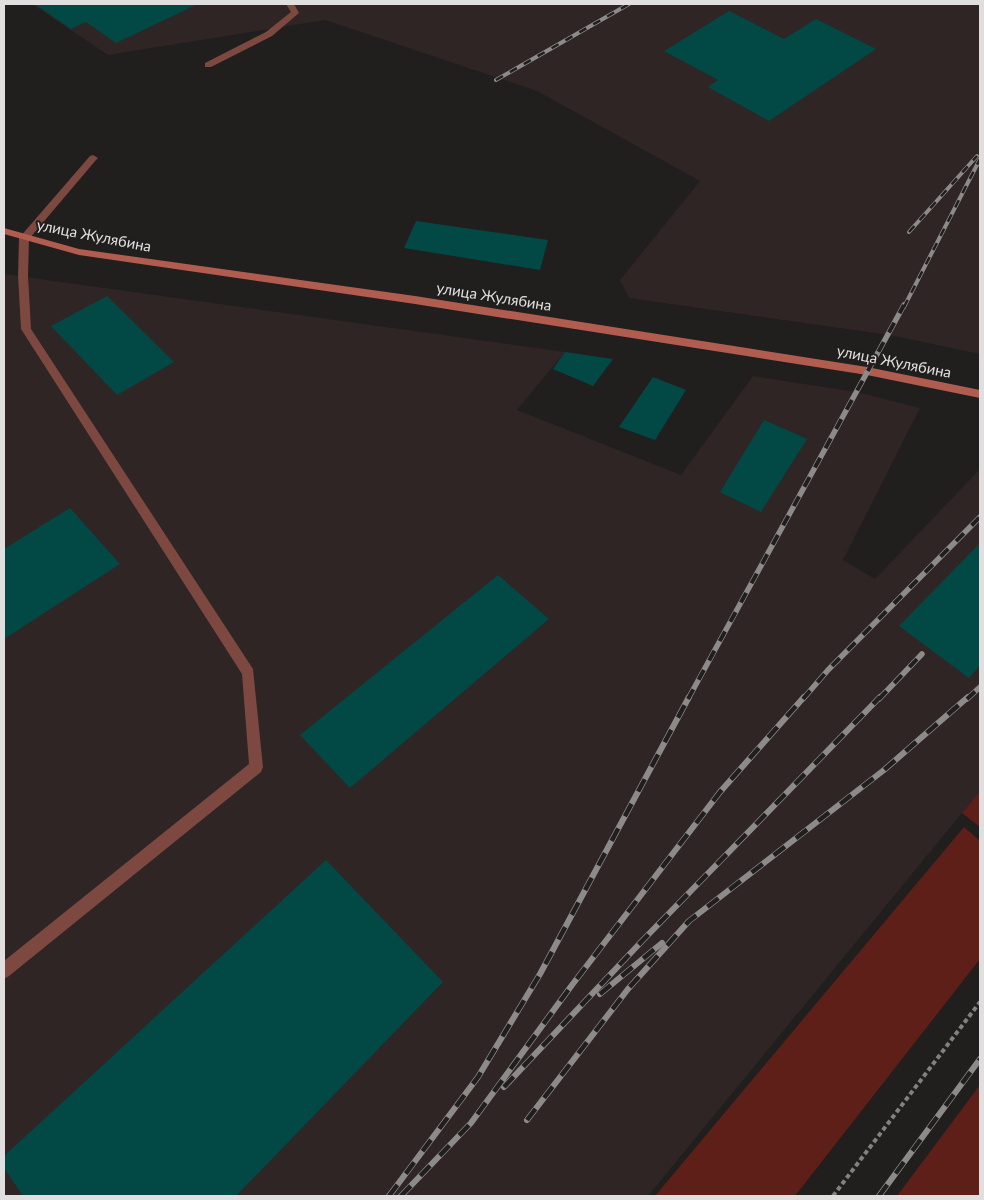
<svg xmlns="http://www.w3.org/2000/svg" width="984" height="1200" font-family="Lato,sans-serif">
<rect width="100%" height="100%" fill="#211e1e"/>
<g fill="#2e2524">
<polygon points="32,4 980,4 980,354 889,335 629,298 620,280 700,181 537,91 325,20 108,55"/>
<polygon points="4,274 565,352 517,410 681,475 753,376 857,392 920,408 843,560 875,579 980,469 980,791 648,1196 4,1196"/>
</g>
<g fill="#5d1f18">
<polygon points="980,791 980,827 962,813"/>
<polygon points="964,827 980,841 980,959 795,1196 655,1196"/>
<polygon points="980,1085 980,1196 897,1196"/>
</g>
<g fill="#024946">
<polygon points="35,4 198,4 116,43 86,22 71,29"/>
<polygon points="729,11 784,39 816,19 876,49 769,121 708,87 718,80 664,51"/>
<polygon points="416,221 548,240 540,270 404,248"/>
<polygon points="107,296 174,362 117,395 51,326"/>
<polygon points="565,352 613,359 593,386 553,369"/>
<polygon points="653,377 686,390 655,440 619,427"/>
<polygon points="764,420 807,439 761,512 720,492"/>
<polygon points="70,508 120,564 4,639 4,549"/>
<polygon points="980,543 980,665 969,678 899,626"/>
<polygon points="498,575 549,619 350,788 300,735"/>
<polygon points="326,860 443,982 236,1196 23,1196 4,1168 4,1156"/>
</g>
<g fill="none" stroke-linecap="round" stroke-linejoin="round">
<polyline stroke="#828080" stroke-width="4" stroke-dasharray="4.5 3" stroke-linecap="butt" points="833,1196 980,1002"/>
<g fill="#7c483f" fill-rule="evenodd">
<polygon points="286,4 294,4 299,13 272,36 211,67 205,67 205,63 266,32 291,12"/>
<polygon points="93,155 98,158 96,160 29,239 28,276 31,329 253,669 263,767 261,772 9,976 4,979 4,961 249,764 242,674 21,329 18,276 19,238 90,156"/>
</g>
<polygon fill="#b05d50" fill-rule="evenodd" points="4,228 79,249 415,296 867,367 980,390 980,398 867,375 415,304 79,255 4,234"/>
<g stroke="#8d8a8a" stroke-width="4">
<g id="rail-far2">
<polyline points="496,80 629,4"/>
<polyline points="909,232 977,156"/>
<polyline points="904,307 980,159"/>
</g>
</g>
<g stroke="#8d8a8a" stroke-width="5.5">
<g id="rail-far1">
<polyline points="688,699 904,305"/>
<polyline points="803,699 828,670 980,517"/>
<polyline points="879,699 922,654"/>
<polyline points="967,699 980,687"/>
</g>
</g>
<g stroke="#8d8a8a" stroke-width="6">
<g id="rail">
<polyline points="600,994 662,943"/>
<polyline points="504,1087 643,940 880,697"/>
<polyline points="527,1120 628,989 689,921 884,770 968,697"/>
<polyline points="389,1196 478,1077 540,974 689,697"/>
<polyline points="401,1196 471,1123 572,985 720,792 804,697"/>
<polyline points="879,1196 980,1059"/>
</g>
</g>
<use href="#rail-far2" stroke="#211e1e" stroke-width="2.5" stroke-dasharray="8" stroke-linecap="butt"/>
<use href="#rail-far1" stroke="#211e1e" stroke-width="4" stroke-dasharray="11" stroke-linecap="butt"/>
<use href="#rail" stroke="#211e1e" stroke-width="4.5" stroke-dasharray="14" stroke-linecap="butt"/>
</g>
<g text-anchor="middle" stroke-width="4" stroke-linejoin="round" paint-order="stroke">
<g font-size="15" fill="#e0dede" stroke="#211e1e">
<text transform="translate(94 236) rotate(11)" y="5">улица Жулябина</text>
<text transform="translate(494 297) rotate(9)" y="5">улица Жулябина</text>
<text transform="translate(894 362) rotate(11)" y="5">улица Жулябина</text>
</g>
</g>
<rect width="984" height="1200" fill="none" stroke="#e0dede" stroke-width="10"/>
</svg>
